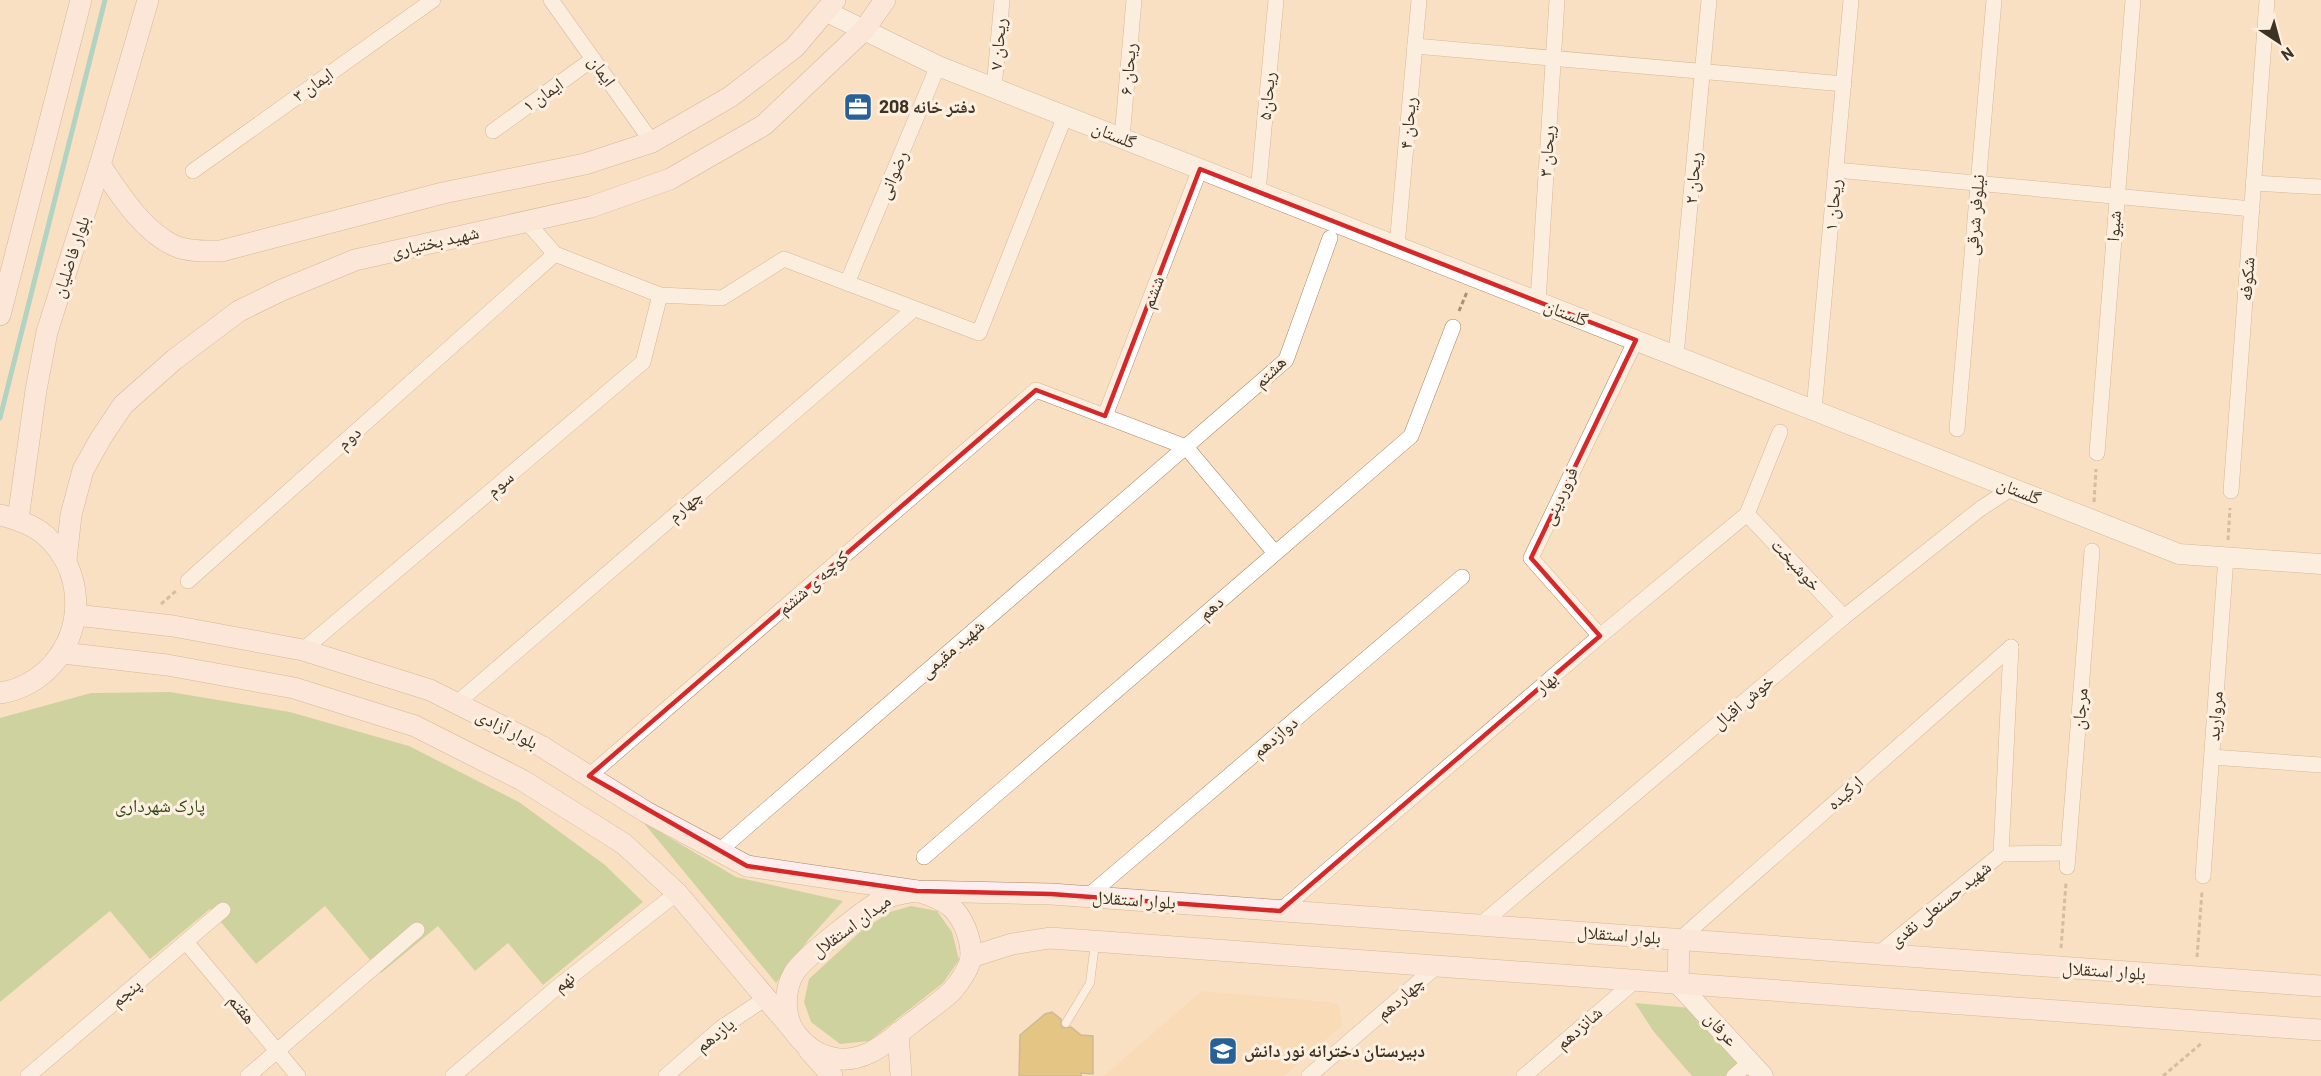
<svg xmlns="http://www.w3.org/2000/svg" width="2321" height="1076" font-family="Barlow,'Noto Naskh Arabic',sans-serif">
<rect width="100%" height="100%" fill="#fae0c2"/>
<polygon fill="#fbd5aa" points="1202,991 1331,1002 1339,1005 1342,1026 1284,1076 1103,1076"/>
<g fill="#9ac272">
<polygon points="170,692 290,712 409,746 519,802 605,865 643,902 543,985 508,943 475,971 438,926 381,973 325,906 256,964 210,909 150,959 110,911 0,1002 0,718 91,693"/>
<polygon points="643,822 736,877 843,901 809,939 776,983"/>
<polygon points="911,906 937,911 952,932 959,960 943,983 869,1041 840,1044 811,1022 804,1002 809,979 861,931 890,912"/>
<polygon points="1635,1003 1691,1008 1749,1076 1692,1076 1654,1032"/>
</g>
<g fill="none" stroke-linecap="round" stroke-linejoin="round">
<polyline stroke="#5ac4be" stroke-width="5" points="0,418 105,0"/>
</g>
<polygon fill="#c9a537" stroke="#9a8a61" stroke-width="1.5" points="1052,1012 1061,1019 1061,1025 1063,1028 1071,1027 1081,1035 1093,1036 1093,1074 1081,1073 1081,1076 1019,1076 1020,1035 1045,1014"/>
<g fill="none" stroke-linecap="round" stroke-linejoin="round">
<g stroke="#a78866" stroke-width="9">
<polyline id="service" points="1066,1023 1090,983 1095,943"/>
</g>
<g stroke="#a78866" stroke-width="16">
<g id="minor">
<polyline points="551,0 652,142"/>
<polyline points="1415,46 1844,84"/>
<polyline points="994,88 1002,0"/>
<polyline points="493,131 593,59"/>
<polyline points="1122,138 1134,0"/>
<polyline points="1836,170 2252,209"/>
<polyline points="193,171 433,0"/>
<polyline points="2253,183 2321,187"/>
<polyline points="1258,192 1276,0"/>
<polyline points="526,221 555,254 660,295 722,298 784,259 979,333 1065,116"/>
<polyline points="1397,246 1419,0"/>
<polyline points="847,283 938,66"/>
<polyline points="1538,302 1557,0"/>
<polyline points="1676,356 1709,0"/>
<polyline points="1814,410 1851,0"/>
<polyline points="1105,416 1200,169"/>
<polyline points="1957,429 1994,0"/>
<polyline points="2097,453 2133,0"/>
<polyline points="2231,491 2267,0"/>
<polyline points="1747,514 1844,617"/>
<polyline points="188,581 555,254"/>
<polyline points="1600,636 1531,558 1636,340"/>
<polyline points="303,650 643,362 660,295"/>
<polyline points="457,703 914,309"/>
<polyline points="2212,757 2321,765"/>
<polyline points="589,776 1036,390 1186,447 1275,553"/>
<polyline points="719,851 1286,360 1330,238"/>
<polyline points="2001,854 2011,647"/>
<polyline points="2001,854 2068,853"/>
<polyline points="924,857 1411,436 1453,327"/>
<polyline points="2067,867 2092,551"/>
<polyline points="2203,876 2226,557"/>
<polyline points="1087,897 1462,577"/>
<polyline points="1280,911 1600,636 1747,514 1780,432"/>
<polyline points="1480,925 1844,617 1980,509 2012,488"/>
<polyline points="1679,940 2011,647"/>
<polyline points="186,942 298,1076"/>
<polyline points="1878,954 2001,854"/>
<polyline points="28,1076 223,910"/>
<polyline points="248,1076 417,930"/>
<polyline points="453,1076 555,989 677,893"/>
<polyline points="666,1076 721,1028 766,998"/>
<polyline points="1309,1076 1437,966"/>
<polyline points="1524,1076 1635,981"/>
<polyline points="1734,1076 1751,1061"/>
</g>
</g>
<g stroke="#a78866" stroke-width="21">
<g id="tertiary">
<polyline points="825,11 938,66 2179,554 2321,564"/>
<polyline points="1678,984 1763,1076"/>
</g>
</g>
<g stroke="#a78866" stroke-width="22">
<g id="secondary">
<path d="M100,165C119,193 143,232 175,246C189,252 207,251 221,251L443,193L585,164L652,142L730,97L795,47L835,0"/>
<polyline points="0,315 81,0"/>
<path d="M0,515C16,519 34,525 46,536C84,571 85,628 52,665C38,680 20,690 0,693"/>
<polyline points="18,519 36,390 47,332 100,165 148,0"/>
<polyline points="66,560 71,515 83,470 101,438 123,405 175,359 239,311 282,290 355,260 591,207 670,179 764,125 864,30 885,0"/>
<polyline points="76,615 173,626 303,650 430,690 541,746 646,812 747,866 917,891 1051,894 2321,986"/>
<polyline points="63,653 167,665 294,688 415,726 522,780 624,844 677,893 793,1030"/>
<path d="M917,891C929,895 940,898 950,906C963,917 971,938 971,955C971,966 960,982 952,991C941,1002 925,1012 913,1022C889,1040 865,1065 833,1058C817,1055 806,1047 796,1034C783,1017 784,990 794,973C803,958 865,909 882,900C893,894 904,893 917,891Z"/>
<polyline points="971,957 1012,944 1050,938 2321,1030"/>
<polyline points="1678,984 1679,940"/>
<polyline points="898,1033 901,1076"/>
<polyline points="809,1050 832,1076"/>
</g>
</g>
<g stroke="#a6927b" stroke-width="3" stroke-dasharray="4.5 3" stroke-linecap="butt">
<polyline points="1459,311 1467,292"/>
<polyline points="2094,502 2096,469"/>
<polyline points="2228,540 2230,508"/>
<polyline points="161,604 176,591"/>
<polyline points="2061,948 2066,883"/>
<polyline points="2197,957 2202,892"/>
<polyline points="2163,1076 2203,1042"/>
</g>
<use href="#service" stroke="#fff" stroke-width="8"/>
<use href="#minor" stroke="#fff" stroke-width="15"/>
<use href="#tertiary" stroke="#fff" stroke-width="20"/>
<use href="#secondary" stroke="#fcedef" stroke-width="21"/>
</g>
<path d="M0 0H2321V1076H0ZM1200,169L1636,340L1531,558L1600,636L1280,911L1051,894L917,891L747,866L589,776L1036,390L1105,416Z" fill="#fae0c2" fill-opacity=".55" fill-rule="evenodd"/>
<path fill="none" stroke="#d62828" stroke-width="4.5" stroke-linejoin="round" d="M1200,169L1636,340L1531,558L1600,636L1280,911L1051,894L917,891L747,866L589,776L1036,390L1105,416Z"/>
<defs>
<g id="office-square" transform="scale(1.5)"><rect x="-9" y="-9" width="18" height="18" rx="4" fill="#276198" stroke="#fdf0e1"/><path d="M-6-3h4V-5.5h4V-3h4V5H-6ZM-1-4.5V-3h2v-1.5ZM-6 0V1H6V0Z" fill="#fff"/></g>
<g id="school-square" transform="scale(1.5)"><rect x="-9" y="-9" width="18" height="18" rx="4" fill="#276198" stroke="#fdf0e1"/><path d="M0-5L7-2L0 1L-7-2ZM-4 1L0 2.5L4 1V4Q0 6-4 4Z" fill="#fff"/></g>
</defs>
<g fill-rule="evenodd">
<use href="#office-square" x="858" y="107"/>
<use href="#school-square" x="1223" y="1051"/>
</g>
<g text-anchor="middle" stroke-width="6" stroke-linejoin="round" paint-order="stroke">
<g font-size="18" fill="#3e3223" stroke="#fdf0e1">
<text transform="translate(998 44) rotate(-85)" y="6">ریحان ۷</text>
<text transform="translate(1128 69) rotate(-85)" y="6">ریحان ۶</text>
<text transform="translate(602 71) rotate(55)" y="6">ایمان</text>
<text transform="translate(313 85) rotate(-35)" y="6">ایمان ۳</text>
<text transform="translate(543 95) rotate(-35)" y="6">ایمان ۱</text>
<text transform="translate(1267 96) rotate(-85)" y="6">ریحان۵</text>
<text transform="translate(1408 123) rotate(-85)" y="6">ریحان ۴</text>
<text transform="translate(1114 135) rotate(22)" y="6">گلستان</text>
<text transform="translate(1547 151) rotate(-86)" y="6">ریحان ۳</text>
<text transform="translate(893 175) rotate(-67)" y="6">رضوانی</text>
<text transform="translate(1693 178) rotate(-85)" y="6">ریحان ۲</text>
<text transform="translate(1833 205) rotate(-85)" y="6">ریحان ۱</text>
<text transform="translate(1975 215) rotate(-85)" y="6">نیلوفر شرقی</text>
<text transform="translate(2114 226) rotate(-86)" y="6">شیوا</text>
<text transform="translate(435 242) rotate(-13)" y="6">شهید بختیاری</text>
<text transform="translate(71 257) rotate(-72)" y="6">بلوار فاضلیان</text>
<text transform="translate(2247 279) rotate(-86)" y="6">شکوفه</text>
<text transform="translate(1153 292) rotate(-69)" y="6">ششم</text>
<text transform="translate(1566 313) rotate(21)" y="6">گلستان</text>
<text transform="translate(1270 372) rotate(-45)" y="6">هشتم</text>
<text transform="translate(349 438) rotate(-42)" y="6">دوم</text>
<text transform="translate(500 484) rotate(-40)" y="6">سوم</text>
<text transform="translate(2019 491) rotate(22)" y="6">گلستان</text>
<text transform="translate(1560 496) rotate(-65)" y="6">فروردینی</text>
<text transform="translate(685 506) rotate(-41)" y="6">چهارم</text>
<text transform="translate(1796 565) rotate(47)" y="6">خوشبخت</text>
<text transform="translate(813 583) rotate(-41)" y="6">کوچه ی ششم</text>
<text transform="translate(1211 608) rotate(-41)" y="6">دهم</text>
<text transform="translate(952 649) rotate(-41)" y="6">شهید مقیمی</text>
<text transform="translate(1546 683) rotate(-41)" y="6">بهار</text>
<text transform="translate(1743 702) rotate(-40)" y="6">خوش اقبال</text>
<text transform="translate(2080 709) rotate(-85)" y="6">مرجان</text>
<text transform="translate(2215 716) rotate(-86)" y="6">مروارید</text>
<text transform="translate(507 729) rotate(27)" y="6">بلوار آزادی</text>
<text transform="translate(1275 737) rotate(-40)" y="6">دوازدهم</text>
<text transform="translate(1845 793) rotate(-41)" y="6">ارکیده</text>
<text transform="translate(1134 900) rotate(4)" y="6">بلوار استقلال</text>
<text transform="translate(1940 904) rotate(-39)" y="6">شهید حسنعلی نقدی</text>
<text transform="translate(851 926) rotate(-36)" y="6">میدان استقلال</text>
<text transform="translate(1619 935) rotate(4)" y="6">بلوار استقلال</text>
<text transform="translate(2104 971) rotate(4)" y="6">بلوار استقلال</text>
<text transform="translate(564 982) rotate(-39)" y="6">نهم</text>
<text transform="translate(126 993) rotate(-40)" y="6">پنجم</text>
<text transform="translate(1400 998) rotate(-41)" y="6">چهاردهم</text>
<text transform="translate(242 1009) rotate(50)" y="6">هفتم</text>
<text transform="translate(1579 1028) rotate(-41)" y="6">شانزدهم</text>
<text transform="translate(1721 1029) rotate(47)" y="6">عرفان</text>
<text transform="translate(715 1035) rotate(-38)" y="6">یازدهم</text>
</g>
<g font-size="18" font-weight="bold" fill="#3e3223" stroke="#fdf0e1" text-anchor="start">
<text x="879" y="113">دفتر خانه 208</text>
<text x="1244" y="1057">دبیرستان دخترانه نور دانش</text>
</g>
<g font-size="18" fill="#314717" stroke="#fdf0e1">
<text x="160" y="812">پارک شهرداری</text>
</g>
</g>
<g transform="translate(2279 42) rotate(144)" stroke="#fdf0e1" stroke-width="4.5" paint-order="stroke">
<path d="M0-4.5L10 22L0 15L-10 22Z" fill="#3e3223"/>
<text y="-9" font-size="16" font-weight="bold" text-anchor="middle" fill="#3e3223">N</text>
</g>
</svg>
